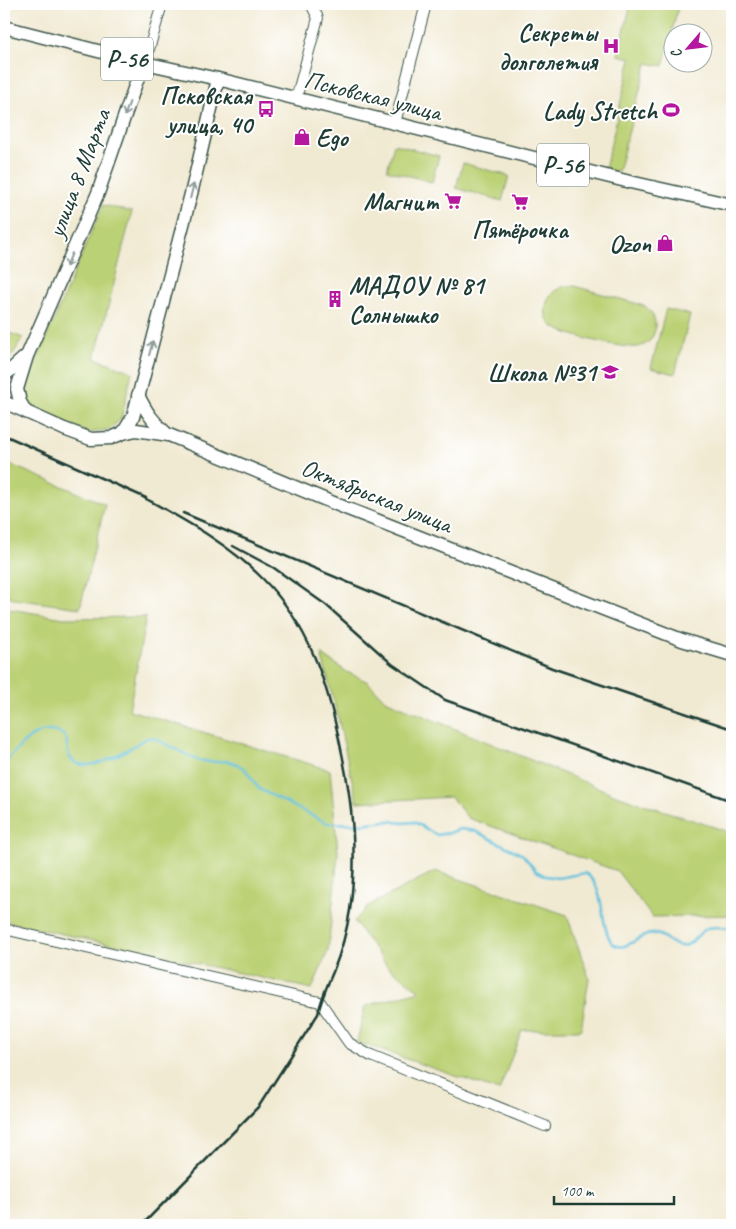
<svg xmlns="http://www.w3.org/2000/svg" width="736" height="1229" font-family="Caveat,sans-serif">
<rect width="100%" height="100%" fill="#fff"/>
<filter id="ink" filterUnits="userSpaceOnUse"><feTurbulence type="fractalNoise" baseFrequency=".02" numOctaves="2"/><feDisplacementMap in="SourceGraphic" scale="10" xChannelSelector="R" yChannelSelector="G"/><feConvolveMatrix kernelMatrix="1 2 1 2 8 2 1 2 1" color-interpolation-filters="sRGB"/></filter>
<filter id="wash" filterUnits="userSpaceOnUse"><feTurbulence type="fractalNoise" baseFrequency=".0096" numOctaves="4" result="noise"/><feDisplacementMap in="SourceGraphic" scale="20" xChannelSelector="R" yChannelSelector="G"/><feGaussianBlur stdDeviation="1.12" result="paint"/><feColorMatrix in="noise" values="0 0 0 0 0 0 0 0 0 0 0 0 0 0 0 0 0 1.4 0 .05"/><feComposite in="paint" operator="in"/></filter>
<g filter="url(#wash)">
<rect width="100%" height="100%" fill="#f1ead3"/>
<g fill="#bbd175" stroke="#6d8754">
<polygon points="631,4 679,4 663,66 647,63 618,172 605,169 631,58 618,55"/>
<polygon points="394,144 439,156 432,182 387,170"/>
<polygon points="463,163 509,176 502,201 456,188"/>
<polygon points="103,205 132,212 95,358 132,372 121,419 110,429 89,433 35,410 27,399 26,385"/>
<path d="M566,286H574L645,306C661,318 658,344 637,347C624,349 564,335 554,327C548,323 544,315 546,307C547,295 555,289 566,286Z"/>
<polygon points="666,309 690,315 675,374 651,368"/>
<polygon points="4,331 23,338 13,354 4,364"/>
<polygon points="4,462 105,504 80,608 14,599 4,593"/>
<polygon points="4,608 64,618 146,617 129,710 330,770 338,852 328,951 312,989 4,921"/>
<polygon points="321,654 347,672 368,682 385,700 616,795 732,833 732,915 652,917 617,871 468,818 451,797 357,802 336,709"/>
<polygon points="435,871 567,915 589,978 581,1030 522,1030 499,1091 357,1042 365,1006 420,991 387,966 354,921 370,905"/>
</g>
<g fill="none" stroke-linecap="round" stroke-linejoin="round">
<path stroke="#5ec0dd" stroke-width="2.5" d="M4,763C20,748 33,726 57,732C60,733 65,735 66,739C69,747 65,757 76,763C97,772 129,748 147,738H154L197,760L211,762L228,761L237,764L245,769L259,789L327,823L360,824L388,821L403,823L414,822L437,835L449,833L460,829L475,831L523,855L536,871L546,876L558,878L585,873C606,887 599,920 610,940C621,957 638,935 651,934C664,932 669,946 681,946C692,947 697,933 706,929C713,925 724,928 732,928"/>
</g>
</g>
<g filter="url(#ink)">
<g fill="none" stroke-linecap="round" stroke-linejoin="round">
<g stroke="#3e574c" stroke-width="12">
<g id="minor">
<polyline points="145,63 162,4"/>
<polyline points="296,99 318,18 311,4"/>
<polyline points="395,123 426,4"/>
<polyline points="4,929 320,1002 349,1043 371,1056 545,1126"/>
</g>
</g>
<g stroke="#3e574c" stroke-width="15">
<g id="major">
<polyline points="4,27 145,63 218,79 630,182 732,205"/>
<polyline points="4,376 25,357"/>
<path d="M138,395C146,412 154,423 168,435"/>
<polyline points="4,402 64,429 91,439 111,438 123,433 136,430 169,435 348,509 682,640 732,655"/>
<polyline points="26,412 20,402 17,389 27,356 98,193 136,83 145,63"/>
<polyline points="123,433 133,417 192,190 218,79"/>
</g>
</g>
<use href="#minor" stroke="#fff" stroke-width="10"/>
<use href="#major" stroke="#fff" stroke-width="12"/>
<g stroke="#1f3d34" stroke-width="2.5">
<polyline points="4,435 146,498"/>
<path d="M141,496C184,520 228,543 263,579C309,625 327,682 340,744C352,799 358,853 350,910C347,930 341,952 333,972C327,986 321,999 318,1014L259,1106L142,1225"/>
<polyline points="183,513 552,668 732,729"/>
<polyline points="233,546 274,568 326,605 392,664 445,700 732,801"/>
</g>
</g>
<defs><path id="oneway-shaft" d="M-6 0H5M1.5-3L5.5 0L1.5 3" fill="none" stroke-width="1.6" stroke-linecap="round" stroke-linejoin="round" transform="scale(1.25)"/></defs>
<g stroke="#8f9e9a">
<use href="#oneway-shaft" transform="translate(127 109) rotate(109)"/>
<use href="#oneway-shaft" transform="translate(192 191) rotate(-76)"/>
<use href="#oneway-shaft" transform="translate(69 260) rotate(113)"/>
<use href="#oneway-shaft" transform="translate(151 348) rotate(-75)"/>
</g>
</g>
<defs>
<g id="hospital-bare" transform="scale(1.35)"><path d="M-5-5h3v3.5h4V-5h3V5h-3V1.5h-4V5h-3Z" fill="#b5179e" stroke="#fff" stroke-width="2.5" paint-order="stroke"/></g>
<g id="bus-bare" transform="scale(1.35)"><path d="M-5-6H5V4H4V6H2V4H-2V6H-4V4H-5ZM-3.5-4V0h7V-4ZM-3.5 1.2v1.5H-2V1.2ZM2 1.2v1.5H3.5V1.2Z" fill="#b5179e" stroke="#fff" stroke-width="2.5" paint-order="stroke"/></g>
<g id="stadium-bare" transform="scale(1.35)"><path d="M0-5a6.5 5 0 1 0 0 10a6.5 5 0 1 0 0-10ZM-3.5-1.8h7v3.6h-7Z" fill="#b5179e" stroke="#fff" stroke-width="2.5" paint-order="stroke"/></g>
<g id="shop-bare" transform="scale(1.35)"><path d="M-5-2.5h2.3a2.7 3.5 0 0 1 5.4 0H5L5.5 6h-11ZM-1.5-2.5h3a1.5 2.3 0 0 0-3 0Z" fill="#b5179e" stroke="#fff" stroke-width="2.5" paint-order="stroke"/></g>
<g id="supermarket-bare" transform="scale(1.35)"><path d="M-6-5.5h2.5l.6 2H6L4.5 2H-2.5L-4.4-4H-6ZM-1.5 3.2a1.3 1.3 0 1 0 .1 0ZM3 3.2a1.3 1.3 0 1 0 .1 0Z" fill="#b5179e" stroke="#fff" stroke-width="2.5" paint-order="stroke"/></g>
<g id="building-bare" transform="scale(1.35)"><path d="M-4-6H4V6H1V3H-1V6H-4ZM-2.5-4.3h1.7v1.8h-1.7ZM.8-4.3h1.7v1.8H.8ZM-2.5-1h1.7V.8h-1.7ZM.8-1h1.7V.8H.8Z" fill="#b5179e" stroke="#fff" stroke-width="2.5" paint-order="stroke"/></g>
<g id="school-bare" transform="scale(1.35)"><path d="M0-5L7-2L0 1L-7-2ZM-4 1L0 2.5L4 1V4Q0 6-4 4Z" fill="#b5179e" stroke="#fff" stroke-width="2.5" paint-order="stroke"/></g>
</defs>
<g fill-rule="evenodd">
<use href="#hospital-bare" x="611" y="46"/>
<use href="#bus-bare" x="266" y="109"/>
<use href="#stadium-bare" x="671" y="110"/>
<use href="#shop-bare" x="302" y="137"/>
<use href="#supermarket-bare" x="453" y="201"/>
<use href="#supermarket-bare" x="520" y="202"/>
<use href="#shop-bare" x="665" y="243"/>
<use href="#building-bare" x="335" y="299"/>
<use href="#school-bare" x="610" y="372"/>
</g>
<g text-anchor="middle" stroke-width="4" stroke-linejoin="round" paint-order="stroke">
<g fill="#fff" stroke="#627771" stroke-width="1">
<rect x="101" y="37.5" width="52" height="43" rx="4"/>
<rect x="537" y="143.5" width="52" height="43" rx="4"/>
</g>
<g font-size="24" font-weight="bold" fill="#1f3d34">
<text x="127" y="67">Р-56</text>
<text x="563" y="173">Р-56</text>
</g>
<g font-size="25" font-weight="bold" fill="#1f3d34" stroke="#fff" text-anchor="end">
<text x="597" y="41">Секреты<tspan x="597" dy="29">долголетия</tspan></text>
<text x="252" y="104">Псковская<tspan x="252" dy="29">улица, 40</tspan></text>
<text x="657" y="119">Lady Stretch</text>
<text x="316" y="146" text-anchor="start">Ego</text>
<text x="439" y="210">Магнит</text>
<text x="520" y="238" text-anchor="middle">Пятёрочка</text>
<text x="651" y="252">Ozon</text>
<text x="349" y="294" text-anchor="start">МАДОУ № 81<tspan x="349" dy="29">Солнышко</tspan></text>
<text x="596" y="381">Школа №31</text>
</g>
<g font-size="25" fill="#1f3d34" stroke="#fff">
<text transform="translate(373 95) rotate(14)" y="9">Псковская улица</text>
<text transform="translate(78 173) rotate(-69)" y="9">улица 8 Марта</text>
<text transform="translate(377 495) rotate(22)" y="9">Октябрьская улица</text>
</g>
</g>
<rect width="736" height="1229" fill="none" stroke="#fff" stroke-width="20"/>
<g transform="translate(688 48) rotate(242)"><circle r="24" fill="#ffffff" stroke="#a5b1ae"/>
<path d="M0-4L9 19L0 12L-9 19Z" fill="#b5179e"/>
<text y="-8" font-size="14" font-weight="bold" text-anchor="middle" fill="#1f3d34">С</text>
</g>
<path d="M554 1196v8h120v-8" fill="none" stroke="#1f3d34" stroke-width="2.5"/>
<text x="561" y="1196" font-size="15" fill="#1f3d34" stroke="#ffffff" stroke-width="4" paint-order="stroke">100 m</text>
</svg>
